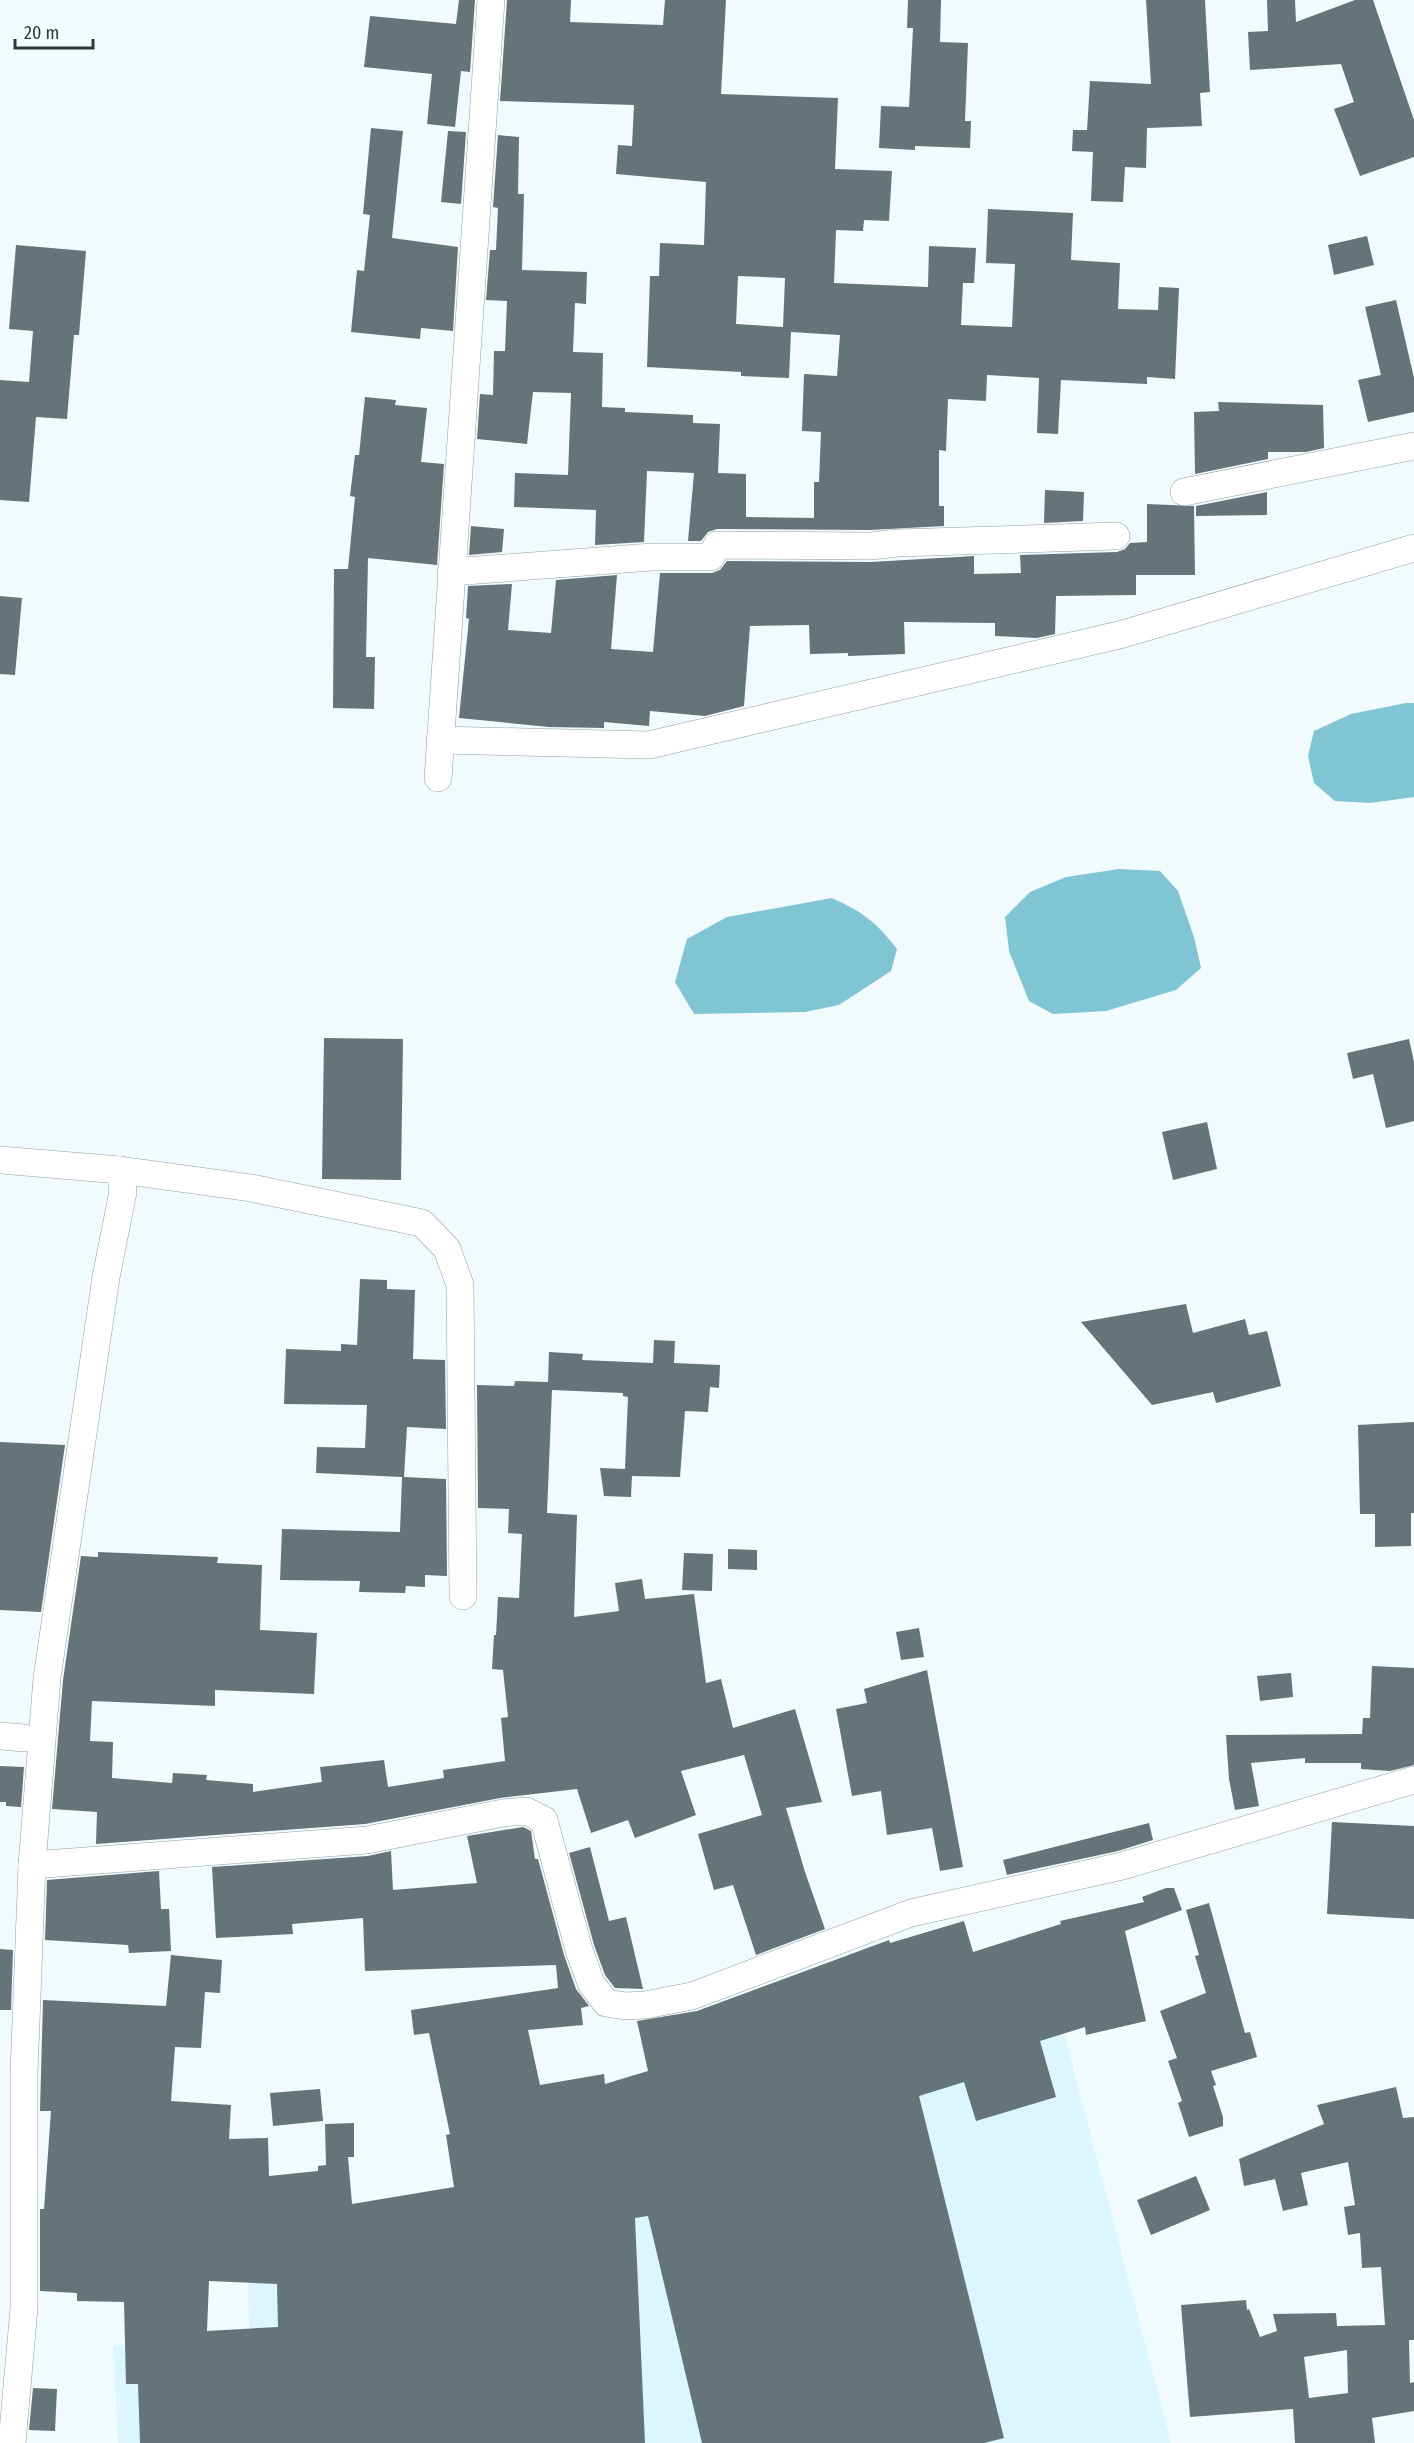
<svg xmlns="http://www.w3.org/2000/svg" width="1414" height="2443" font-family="'Fira Sans Condensed',sans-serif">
<rect width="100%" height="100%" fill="#f1fbfe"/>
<polygon fill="#dbf6fd" points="1047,1968 1171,2443 118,2443 113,2345 249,2336 247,2234 630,2168 614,2080"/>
<g fill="#7fc5d4">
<polygon points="1406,703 1414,703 1414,797 1370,803 1335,801 1314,783 1308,756 1314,731 1351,714"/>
<polygon points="1119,869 1160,871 1178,891 1194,937 1201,968 1176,990 1106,1011 1053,1014 1029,1001 1009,951 1005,917 1030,892 1066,877"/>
<path d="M832,898C864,913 875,921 897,949L891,971L839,1005L805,1012L694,1014L675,982L687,939L727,917Z"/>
</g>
<g fill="#657478" fill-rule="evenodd">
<polygon points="459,0 475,0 470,72 461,71 455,127 427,124 432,74 364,67 370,16 456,24"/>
<path d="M507,0H571L570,22L663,25L665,0H726L721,94L838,98L835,169L892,171L889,221L864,220L863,231L836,230L834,283L928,287L929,246L976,248L974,283H963L961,325L1012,327L1015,264L986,263L988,209L1073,213L1071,260L1120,263L1118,309L1158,310L1159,287L1179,288L1175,379L1147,377V384L1061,380L1058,434L1037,433L1039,378L987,375L986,401L948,399L946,451L939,450V506H944V526L870,530L717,529L708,532L701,541H688L694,473L647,471L644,542L595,545L596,510L514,507L515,473L568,475L571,393L533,392L527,444L477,439L480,394L493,395L494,351H505L507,301L486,300L490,250H496L498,208L493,207L498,135L519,137L518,194H524L522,270L587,272L586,304L575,303L573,352L603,353L602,407L625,408V412L693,415V423L720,424L718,473L746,474V517L814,518V482H819L821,432L802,431L804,374L837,376L840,335L791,332L789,378L741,376V372L647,367L650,276H659L660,243L704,245L706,182L616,174L618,145L632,146L634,105L500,101ZM738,276L785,278L783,327L736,324Z"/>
<polygon points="908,0 941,0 940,42 968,43 965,121 971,121 970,148 915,146 915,150 879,148 881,106 909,107 913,28 907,28"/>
<polygon points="1146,0 1205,0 1210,92 1200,93 1202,126 1147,128 1146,168 1125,167 1123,202 1091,201 1093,152 1072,151 1073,130 1087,130 1090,81 1151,84"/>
<polygon points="1267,0 1295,0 1296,22 1355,0 1373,0 1414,120 1414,157 1360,176 1334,109 1354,102 1341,64 1250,70 1248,32 1268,31"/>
<polygon points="371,128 403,131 392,238 458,247 453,331 421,328 420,339 351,332 357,270 364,271 370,215 363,214"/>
<polygon points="448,131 466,132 461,204 441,202"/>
<polygon points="1367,236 1374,265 1334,275 1328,245"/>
<polygon points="16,245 86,251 79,335 74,335 67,419 36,417 29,502 0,500 0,380 29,382 33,331 9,329"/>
<polygon points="1396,300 1414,378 1414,412 1368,422 1358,380 1381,375 1365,307"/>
<polygon points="365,397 396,400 395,405 427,408 421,462 444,464 437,565 368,558 366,657 375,657 374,709 333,708 334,569 348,569 355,497 350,496 355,455 359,455"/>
<polygon points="1218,402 1323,405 1324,448 1306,452 1268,452 1268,459 1195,474 1194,412 1219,411"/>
<polygon points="1045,490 1084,492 1083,521 1044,523"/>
<polygon points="1267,492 1267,515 1196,516 1196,506"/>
<polygon points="1147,504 1194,506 1195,575 1136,575 1136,595 1056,596 1055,634 1037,638 995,636 995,623 904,622 905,654 848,656 848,653 810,654 809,625 750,626 744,706 705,716 650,711 649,726 604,722 604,728 549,727 459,718 469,619 466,618 468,586 512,584 508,630 551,633 556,580 617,575 611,649 653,652 660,573 712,573 720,570 727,561 871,562 974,556 974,574 1021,573 1020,555 1117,552 1125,549 1130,543 1147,542"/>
<polygon points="471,526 504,529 502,552 469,555"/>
<polygon points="0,596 22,598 15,675 0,674"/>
<polygon points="324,1038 403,1039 401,1180 322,1179"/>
<polygon points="1409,1039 1414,1062 1414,1121 1386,1128 1373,1074 1353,1079 1347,1053"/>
<polygon points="1207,1122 1217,1169 1173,1180 1162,1132"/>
<polygon points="360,1279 387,1280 387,1289 415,1290 413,1359 445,1360 446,1429 407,1427 404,1477 446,1479 447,1576 425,1575 425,1587 406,1586 405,1593 359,1592 360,1581 280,1580 282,1529 400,1532 402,1477 316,1473 317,1447 365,1448 367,1405 284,1404 286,1349 341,1351 341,1344 357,1345"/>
<polygon points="1186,1304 1193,1333 1245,1319 1249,1335 1267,1331 1281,1386 1216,1403 1213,1392 1152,1405 1081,1322"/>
<polygon points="654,1340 675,1341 674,1363 720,1365 719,1388 710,1387 708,1412 685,1411 680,1477 632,1476 631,1497 604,1496 600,1468 625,1469 628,1397 623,1396 623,1393 552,1390 547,1513 577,1515 574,1617 619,1611 615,1583 642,1579 645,1599 694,1594 706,1683 721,1679 733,1728 795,1709 822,1802 786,1808 805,1872 825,1929 756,1955 733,1885 714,1890 698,1834 762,1815 744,1755 681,1771 696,1815 635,1838 628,1820 591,1833 577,1789 500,1798 365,1824 96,1844 97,1812 52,1809 63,1680 81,1556 98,1557 98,1552 218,1557 217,1563 262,1565 260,1630 317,1633 314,1694 215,1690 215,1706 92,1701 90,1741 113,1742 112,1778 172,1783 173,1773 207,1775 206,1780 253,1784 253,1792 322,1782 320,1767 384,1760 388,1787 444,1778 443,1770 505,1761 501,1718 508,1717 503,1670 492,1669 494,1635 496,1635 498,1597 519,1598 522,1534 508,1533 509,1509 478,1508 477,1385 514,1386 515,1381 548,1382 549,1352 583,1354 582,1360 653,1363"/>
<polygon points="1414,1422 1414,1513 1411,1513 1411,1546 1375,1547 1375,1514 1360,1514 1358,1425"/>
<polygon points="0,1442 65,1445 41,1612 0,1610"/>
<polygon points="728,1549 757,1550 757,1570 728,1569"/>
<polygon points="684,1553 713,1554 712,1591 682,1590"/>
<polygon points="919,1628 924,1657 901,1660 896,1632"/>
<polygon points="1372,1666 1414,1668 1414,1765 1390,1771 1361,1769 1361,1763 1305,1763 1305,1758 1251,1763 1259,1806 1235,1810 1229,1779 1226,1735 1362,1734 1363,1718 1370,1718"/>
<polygon points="927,1670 963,1867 940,1871 932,1828 887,1835 881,1791 852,1796 836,1709 867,1703 864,1689"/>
<polygon points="1291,1673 1293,1697 1260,1701 1257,1676"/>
<polygon points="0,1766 24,1767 21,1807 6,1806 6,1802 0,1802"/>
<polygon points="1332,1822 1414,1826 1414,1919 1327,1914"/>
<polygon points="1149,1823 1153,1840 1118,1851 1007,1875 1003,1860"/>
<path d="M523,1827L531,1831L535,1859H538L564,1955L576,1989L589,2006L581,2008L583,2025L528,2030L540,2085L604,2074L605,2084L648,2071L637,2021L697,2011L889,1940L890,1943L964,1921L973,1952L1061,1924L1060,1921L1144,1902L1142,1897L1166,1888H1174L1182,1910L1125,1931L1146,2021L1086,2035L1085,2027L1040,2041L1056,2097L976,2121L964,2082L919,2096L1004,2438L984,2443H702L648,2216L635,2218L645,2443H140L138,2384H126L124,2302L77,2301V2293L40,2291V2209H44L51,2111H40L43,2000L166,2006L171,1955L222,1960L220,1993L205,1992L201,2048L175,2047L171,2101L231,2105L229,2139L268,2138L269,2176L318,2171V2166L326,2165L325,2124L354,2123V2157H348L352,2204L454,2187L446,2135L450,2134L429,2033L414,2035L411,2010L558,1988L556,1965L365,1971L363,1918L292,1924L293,1934L216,1938L212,1867L368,1856L391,1851L393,1890L477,1883L467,1836ZM209,2281L277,2284L278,2327L207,2331Z"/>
<polygon points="590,1847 609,1921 626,1917 643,1989 615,1988 605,1975 594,1945 569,1853"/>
<polygon points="159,1871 161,1909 169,1909 171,1951 129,1953 128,1945 45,1940 47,1880"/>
<polygon points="1209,1903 1245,2033 1250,2032 1257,2057 1211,2071 1216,2085 1213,2086 1223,2117 1223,2126 1189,2137 1178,2103 1182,2101 1168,2061 1177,2058 1160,2011 1206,1993 1195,1956 1199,1955 1186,1910"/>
<polygon points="0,1949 13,1950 11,2010 0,2010"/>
<path d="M1396,2087L1403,2118L1414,2117V2340H1409L1410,2383L1414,2382V2411L1372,2418L1375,2443H1295L1293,2409L1190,2417L1181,2305L1246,2300L1247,2310L1249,2309L1260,2337L1277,2331L1273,2314L1336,2313L1337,2326L1385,2325L1381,2267L1362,2268L1360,2233L1348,2235L1344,2207L1355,2205L1348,2162L1301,2173L1308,2205L1283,2211L1275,2179L1244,2186L1239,2159L1324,2124L1317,2105ZM1347,2350L1348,2393L1309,2398L1304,2357Z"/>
<polygon points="320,2089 323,2121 273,2126 270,2093"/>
<polygon points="1196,2176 1210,2210 1151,2235 1137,2200"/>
<polygon points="33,2388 57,2389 55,2431 29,2430"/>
</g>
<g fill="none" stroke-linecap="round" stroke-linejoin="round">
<g stroke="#8f9fa3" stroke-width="28">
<g id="street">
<polyline points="1184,492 1414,446"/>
<polyline points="451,572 652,557 711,557 717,545 871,546 897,543 1116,536"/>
<polyline points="440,740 649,745 1123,634 1414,548"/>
<polyline points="438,778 491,0"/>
<polyline points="0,1160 120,1170 251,1188 422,1223 447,1249 460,1285 463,1596"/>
<polyline points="0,1736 24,1738"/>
<polyline points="32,1865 367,1840 503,1813 526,1811 544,1820 579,1950 591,1983 606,2003 626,2006 645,2005 692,1996 911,1913 1122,1866 1414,1780"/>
<polyline points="12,2443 24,2308 24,2074 32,1865 47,1678 106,1277 123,1192 120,1170"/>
</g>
</g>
<use href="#street" stroke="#fff" stroke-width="27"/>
</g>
<path d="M15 39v9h78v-9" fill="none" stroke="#313839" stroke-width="3"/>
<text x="24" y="39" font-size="18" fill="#313839" stroke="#f1fbfe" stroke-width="4.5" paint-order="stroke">20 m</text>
</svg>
